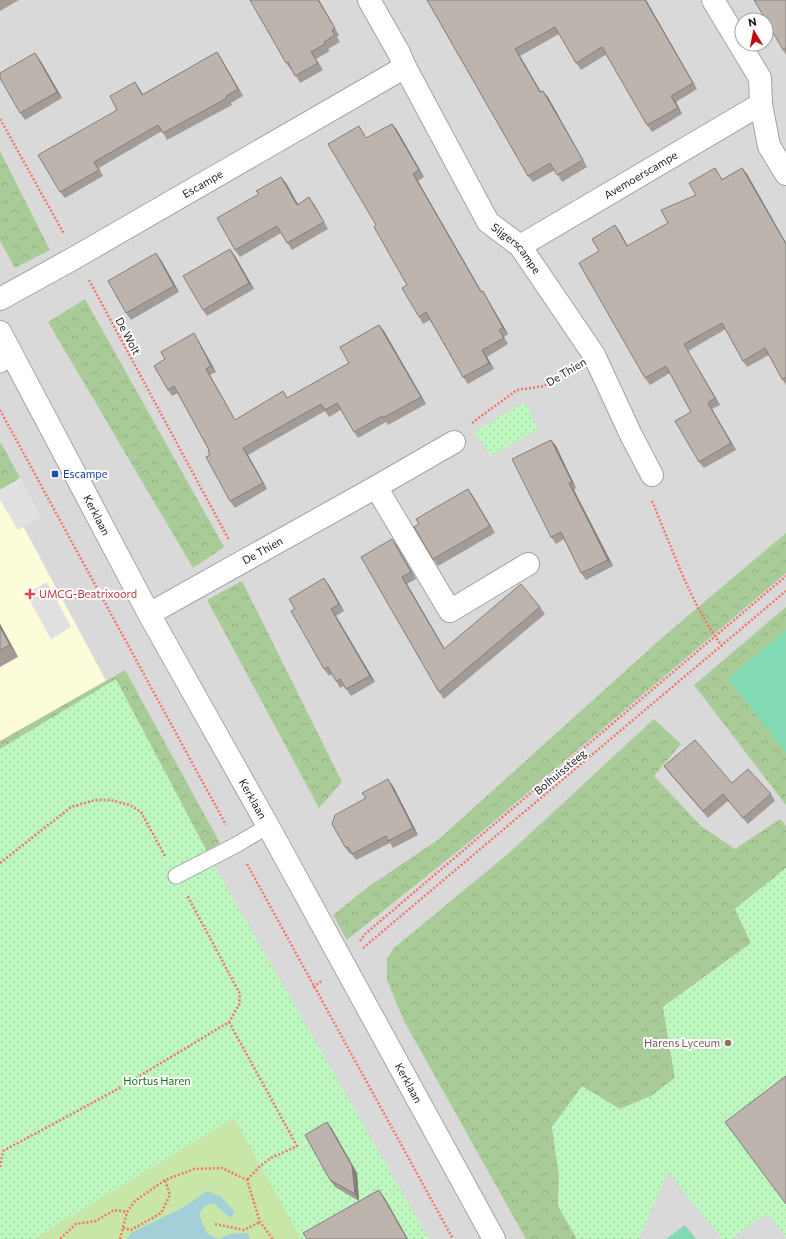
<svg xmlns="http://www.w3.org/2000/svg" width="786" height="1239" font-family="Commissioner,sans-serif">
<defs>
<pattern id="forest-crowns" width="20" height="18" patternUnits="userSpaceOnUse"><rect width="20" height="18" fill="#a9cb98"/><path d="M2 6a3 3 0 1 1 6 0M12 15a3 3 0 1 1 6 0" fill="none" stroke="#91ae82"/></pattern>
<pattern id="park-dots" width="8" height="8" patternUnits="userSpaceOnUse"><rect width="8" height="8" fill="#bff7c1"/><path d="M2 2h.1M6 6h.1" fill="none" stroke="#a4d3a5" stroke-width="1.8" stroke-linecap="round"/></pattern>
</defs>
<rect width="100%" height="100%" fill="#ede9e2"/>
<path fill="#dad9d9" fill-rule="evenodd" d="M0,0H786V1239H0ZM742,20H766V44H742Z"/>
<polygon fill="#fdfcda" points="0,483 119,705 0,782"/>
<g fill="url(#forest-crowns)">
<polygon points="0,151 50,250 15,268 0,241"/>
<polygon points="85,299 224,547 193,568 48,322"/>
<polygon points="1,443 20,478 0,490 0,444"/>
<polygon points="786,533 786,573 474,838 347,940 333,915 368,887 439,839 663,637"/>
<polygon points="242,581 342,782 319,808 207,600"/>
<polygon points="786,607 786,805 694,685"/>
<polygon points="125,670 220,843 184,864 0,855 0,741"/>
<polygon points="654,719 681,744 654,776 701,826 735,849 780,819 786,826 786,868 735,909 751,943 663,1007 675,1078 651,1096 620,1109 552,1127 559,1175 558,1206 577,1239 526,1239 404,1021 387,980 387,959 394,948 509,853"/>
</g>
<g fill="url(#park-dots)">
<polygon points="525,402 538,430 490,456 475,431"/>
<polygon points="116,679 212,861 429,1239 0,1239 0,749"/>
<polygon points="786,868 786,1238 767,1213 732,1239 722,1239 668,1172 639,1239 577,1239 558,1206 559,1175 552,1127 582,1086 620,1109 651,1096 675,1078 663,1007 751,943 735,909"/>
</g>
<polygon fill="#c9e6a9" points="234,1118 301,1239 34,1239"/>
<g fill="#82dab4">
<polygon points="786,630 786,753 728,678"/>
<polygon points="685,1225 696,1239 666,1239"/>
</g>
<g fill="#e0e0e0">
<polygon points="20,478 41,517 18,530 0,500 0,490"/>
<polygon points="47,582 71,627 51,639 26,594"/>
</g>
<polygon fill="#a3cfd9" points="207,1191 221,1197 235,1212 230,1218 214,1203 205,1206 199,1214 203,1225 208,1234 219,1239 231,1234 248,1233 250,1239 126,1239 131,1233 182,1208"/>
<g fill="none" stroke-linecap="round" stroke-linejoin="round">
<g stroke="#a3a3a3" stroke-width="17">
<g id="lane">
<polyline points="0,365 14,358"/>
<polyline points="176,876 236,845 268,826"/>
</g>
</g>
<g stroke="#a3a3a3" stroke-width="24">
<g id="street">
<path id="s1" d="M369,0L399,53L405,67L488,222L520,246L594,355L631,435L652,475"/>
<polyline points="713,0 760,78 761,104 769,146 786,174"/>
<path id="s2" d="M520,246L761,104"/>
<path id="s3" d="M0,299L76,257L405,67"/>
<path id="s4" d="M0,332L149,614L268,826L494,1239"/>
<polyline points="376,487 450,611 528,564"/>
<path id="s5" d="M149,614L376,487L454,442"/>
</g>
</g>
<g stroke="#f4746c" stroke-width="2.5" stroke-dasharray="2 2" stroke-linecap="butt">
<polyline points="0,119 64,234"/>
<polyline points="89,280 229,540"/>
<polyline points="0,410 226,825"/>
<polyline points="472,423 477,419 517,390 544,386 571,369"/>
<path d="M652,501C673,550 690,603 722,646"/>
<polyline points="0,863 71,807 95,800 111,800 130,805 141,812 165,856"/>
<polyline points="247,864 453,1239"/>
<polyline points="360,941 365,934 786,576"/>
<polyline points="363,948 786,591"/>
<polyline points="313,987 323,980"/>
<polyline points="229,1022 297,1146 271,1158 260,1166 247,1180"/>
<polyline points="0,1167 3,1151 118,1089 229,1022 239,1005 240,994 187,895"/>
<polyline points="215,1224 244,1230 260,1222"/>
<polyline points="123,1228 131,1230 161,1213 170,1195 165,1180"/>
<polyline points="61,1239 61,1238 76,1224 96,1221 114,1210 127,1212 135,1201 165,1180 194,1169 222,1168 247,1180 260,1222 273,1239"/>
<polyline points="120,1239 127,1212"/>
</g>
<use href="#lane" stroke="#fff" stroke-width="15"/>
<use href="#street" stroke="#fff" stroke-width="22"/>
</g>
<g fill="#a39b96">
<polygon points="0,0 19,0 0,11"/>
<polygon points="319,0 339,35 337,37 340,42 328,49 330,51 316,59 323,70 300,83 292,69 291,70 286,63"/>
<polygon points="427,0 646,0 697,89 676,102 682,114 652,132 647,125 607,54 581,70 576,63 559,34 520,56 541,92 548,97 587,167 562,182 555,170 533,182 528,176"/>
<polygon points="786,0 786,55 783,50"/>
<polygon points="217,52 221,58 243,96 231,103 232,105 167,140 162,131 99,168 103,176 65,198 60,192 117,110 135,82 143,94"/>
<polygon points="40,60 62,98 25,120 20,113"/>
<polygon points="392,124 397,130 424,177 418,181 481,292 483,291 487,298 508,334 504,337 508,344 487,357 494,369 468,384 463,377 430,320 423,324 419,317 407,285 376,225 363,133 366,138"/>
<polygon points="715,168 722,179 742,168 747,174 786,243 786,385 782,379 769,355 747,367 743,361 726,329 688,351 720,405 712,409 736,450 704,468 699,462 691,412 670,373 650,385 645,378 599,251 615,225 620,232 628,246 668,223 696,195"/>
<polygon points="281,177 286,183 298,204 314,204 328,229 292,250 281,233 240,257 235,250 259,194"/>
<polygon points="230,249 235,256 254,289 207,316 203,310"/>
<polygon points="161,260 179,292 131,320 126,313"/>
<polygon points="379,325 384,331 426,404 388,425 386,422 358,438 354,432 341,410 329,417 325,411 248,455 267,489 235,508 230,501 210,455 209,450 178,393 172,396 168,390 198,340 216,372 210,375 235,420 288,398 349,363"/>
<polygon points="551,440 556,446 576,488 574,490 613,566 586,580 581,573 564,539 556,544 551,537"/>
<polygon points="468,489 473,496 495,533 438,566 433,559 419,524"/>
<polygon points="397,546 416,579 407,584 444,649 540,607 545,614 444,699 439,692 361,557"/>
<polygon points="329,585 344,611 336,616 375,682 351,696 344,686 340,688 332,674 329,676 324,669 295,609"/>
<polygon points="0,624 18,657 0,667"/>
<polygon points="664,766 732,783 771,794 775,801 748,824 728,801 708,818 669,773"/>
<polygon points="393,786 418,835 393,848 390,843 356,860 351,853 350,854 345,847"/>
<polygon points="327,1122 332,1129 357,1173 359,1201 335,1187 330,1180"/>
</g>
<g fill="#847e7a">
<polygon points="318,0 319,0 339,35 335,28"/>
<polygon points="645,0 646,0 697,89 693,83"/>
<polygon points="515,49 520,56 545,99 540,92"/>
<polygon points="217,52 221,58 243,96 238,89"/>
<polygon points="311,52 316,59 323,70 318,63"/>
<polygon points="35,53 40,60 62,98 57,92"/>
<polygon points="135,82 139,88 146,101 142,95"/>
<polygon points="543,91 548,97 587,167 583,160"/>
<polygon points="671,96 676,102 682,114 678,108"/>
<polygon points="392,124 397,130 424,177 419,170"/>
<polygon points="742,168 747,174 786,243 786,244"/>
<polygon points="413,174 418,181 486,299 481,292"/>
<polygon points="281,177 286,183 302,212 297,205"/>
<polygon points="309,197 314,204 328,229 324,222"/>
<polygon points="615,225 620,232 631,253"/>
<polygon points="230,249 235,256 254,289 249,283"/>
<polygon points="156,253 161,260 179,292 174,286"/>
<polygon points="483,291 487,298 508,334 503,328"/>
<polygon points="379,325 384,331 426,404 421,397"/>
<polygon points="194,333 198,340 216,372 211,366"/>
<polygon points="684,344 688,351 720,405 715,398"/>
<polygon points="482,350 487,357 494,369 489,363"/>
<polygon points="206,369 210,375 239,427 235,420"/>
<polygon points="708,403 712,409 736,450 731,443"/>
<polygon points="551,440 556,446 576,488 572,482"/>
<polygon points="243,448 248,455 267,489 263,483"/>
<polygon points="569,483 574,490 613,566 608,560"/>
<polygon points="468,489 473,496 495,533 490,526"/>
<polygon points="392,539 397,546 416,579 411,572"/>
<polygon points="402,577 407,584 449,656 444,649"/>
<polygon points="324,578 329,585 344,611 339,604"/>
<polygon points="331,609 336,616 375,682 370,676"/>
<polygon points="0,624 18,657 10,645 0,627"/>
<polygon points="388,779 393,786 418,835 413,828"/>
<polygon points="327,1122 332,1129 357,1173 359,1201 355,1194"/>
<polygon points="379,1190 386,1200 408,1239 407,1239"/>
</g>
<g fill="#bdb4ae" stroke="#847e7a">
<polygon points="250,0 318,0 335,28 332,30 335,35 324,42 325,44 311,52 318,63 295,76 288,62 286,63"/>
<polygon points="427,0 645,0 693,83 671,96 678,108 647,125 602,47 576,63 555,27 515,49 540,92 543,91 583,160 557,175 550,163 528,176"/>
<polygon points="754,0 786,0 786,48 783,50 766,20"/>
<polygon points="217,52 238,89 226,96 227,98 163,133 158,125 94,162 99,170 60,192 38,155 117,110 110,96 135,82 142,95"/>
<polygon points="35,53 57,92 20,113 0,78 0,73"/>
<polygon points="392,124 419,170 413,174 481,292 483,291 503,328 499,330 504,338 482,350 489,363 463,377 426,312 419,317 402,288 407,285 374,227 376,225 328,144 359,126 366,138"/>
<polygon points="715,168 722,180 742,168 786,244 786,377 782,379 765,348 743,361 722,323 684,344 715,398 708,403 731,443 699,462 675,421 691,412 666,366 645,378 579,263 599,251 592,239 615,225 627,246 668,223 661,210 696,195 689,183"/>
<polygon points="281,177 297,205 309,197 324,222 287,243 277,226 235,250 217,218 259,194 256,191"/>
<polygon points="230,249 249,283 203,310 183,276"/>
<polygon points="156,253 174,286 126,313 108,281"/>
<polygon points="379,325 421,397 383,418 382,416 354,432 337,403 325,410 321,404 243,448 263,483 230,501 206,457 210,455 208,451 209,450 174,386 168,390 154,366 165,359 161,352 194,333 211,366 206,369 235,420 283,391 287,398 349,363 340,347"/>
<polygon points="551,440 572,482 569,483 608,560 581,573 561,532 551,537 512,459"/>
<polygon points="468,489 490,526 433,559 414,527 419,524 416,519"/>
<polygon points="392,539 411,572 402,577 444,649 521,584 540,607 439,692 361,557"/>
<polygon points="324,578 339,604 331,609 370,676 346,689 340,679 336,681 328,667 324,669 291,611 295,609 289,599"/>
<polygon points="0,627 10,645 0,650"/>
<polygon points="695,740 732,783 748,769 771,794 743,818 723,794 703,811 664,766"/>
<polygon points="388,779 413,828 388,841 386,836 352,854 348,847 345,847 332,824 335,815 366,798 362,793"/>
<polygon points="786,1076 786,1204 725,1122"/>
<polygon points="327,1122 352,1166 355,1194 330,1180 305,1135"/>
<polygon points="379,1190 407,1239 307,1239 303,1233"/>
</g>
<rect fill="#1a4fb4" stroke="#fff" stroke-width="1.5" x="51" y="470" width="8" height="8" rx="2"/>
<path fill="#e0444e" stroke="#fff" stroke-width="1.5" d="M28 588h4v4h4v4h-4v4h-4v-4h-4v-4h4z"/>
<circle fill="#8d6e63" stroke="#fff" stroke-width="1.5" cx="728" cy="1043" r="4"/>
<g text-anchor="middle" stroke-width="4" stroke-linejoin="round" paint-order="stroke">
<g font-size="11" fill="#1c1c1c" stroke="#fff">
<text dy="4" stroke="none"><textPath href="#s2" startOffset="140">Avemoerscampe</textPath></text>
<text dy="4" stroke="none"><textPath href="#s3" startOffset="233">Escampe</textPath></text>
<text dy="4" stroke="none"><textPath href="#s1" startOffset="291">Sijgerscampe</textPath></text>
<text transform="translate(128 336) rotate(62)" y="4">De Wolt</text>
<text transform="translate(566 372) rotate(-31)" y="4">De Thien</text>
<text dy="4" stroke="none"><textPath href="#s4" startOffset="207">Kerklaan</textPath></text>
<text dy="4" stroke="none"><textPath href="#s5" startOffset="130">De Thien</textPath></text>
<text transform="translate(560 772) rotate(-40)" y="4">Bolhuissteeg</text>
<text dy="4" stroke="none"><textPath href="#s4" startOffset="531">Kerklaan</textPath></text>
<text dy="4" stroke="none"><textPath href="#s4" startOffset="855">Kerklaan</textPath></text>
</g>
<g font-size="11" fill="#164399" stroke="#fff" text-anchor="start">
<text x="63" y="478">Escampe</text>
</g>
<g font-size="11" fill="#be3a42" stroke="#fff" text-anchor="start">
<text x="39" y="598">UMCG-Beatrixoord</text>
</g>
<g font-size="11" fill="#785e54" stroke="#fff" text-anchor="end">
<text x="720" y="1047">Harens Lyceum</text>
</g>
<g font-size="11" fill="#0f7414" stroke="#fff">
<text x="157" y="1085">Hortus Haren</text>
</g>
</g>
<g transform="translate(754 32) rotate(350)"><circle r="19" fill="#ffffff" stroke="#a4a4a4"/>
<path d="M0-3L7 15L0 10L-7 15Z" fill="#c0080f"/>
<text y="-6" font-size="11" font-weight="bold" text-anchor="middle" fill="#1c1c1c">N</text>
</g>
</svg>
